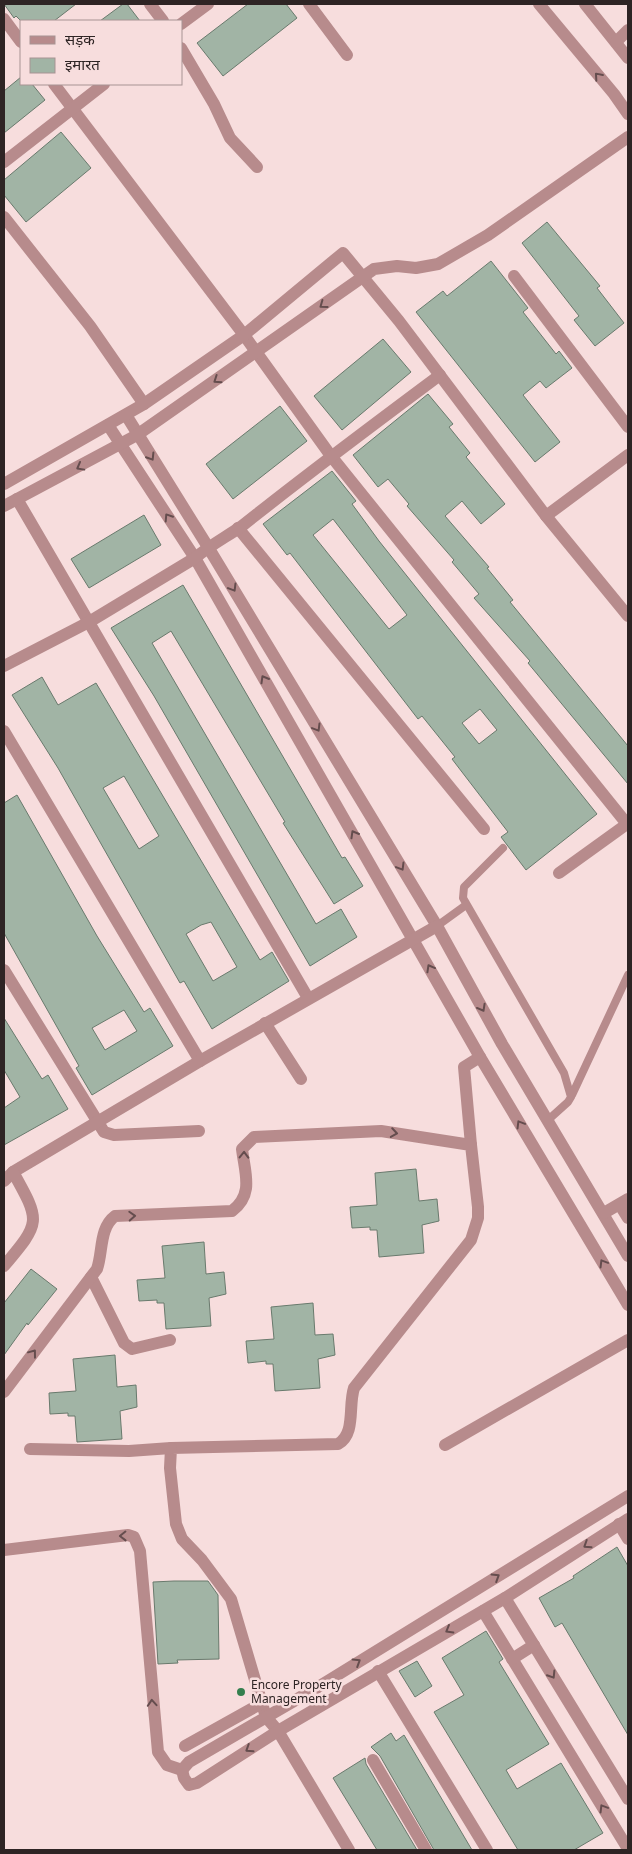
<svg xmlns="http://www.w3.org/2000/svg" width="632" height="1854" font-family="Georgia,'Noto Sans Devanagari',serif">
<rect width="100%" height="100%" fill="#f7dddd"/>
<g fill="#a1b4a5" stroke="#697a6d" fill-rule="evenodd">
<polygon points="4,4 76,4 54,21 21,21 16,16 14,18"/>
<polygon points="123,4 127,4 140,21 100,21"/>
<polygon points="248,4 286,4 297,18 223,76 197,43"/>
<polygon points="21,77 21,84 32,84 45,100 4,133 4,91"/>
<polygon points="61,132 91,168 26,222 4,195 4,180"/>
<polygon points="547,222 600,286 597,288 624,323 595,346 574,320 579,316 522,243"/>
<polygon points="491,261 528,308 523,312 556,354 559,351 572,368 546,388 540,381 523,395 560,442 535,462 416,312 443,291 447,296"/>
<polygon points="383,339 411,372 342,430 314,396"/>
<polygon points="428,394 453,424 449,427 470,453 466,457 505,504 481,524 462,501 445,516 489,567 487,568 513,600 510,602 628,746 628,784 528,663 530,661 474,598 479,594 452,562 454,560 407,506 409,504 388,479 378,487 353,455"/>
<polygon points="280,406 307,441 233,499 206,464"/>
<path d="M332,471L356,501L352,504L379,541L597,814L526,870L501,837L508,832L452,759L455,757L422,716L418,719L290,553L287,555L263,524ZM333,519L407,615L389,629L313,535ZM480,709L497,730L479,744L462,723Z"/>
<polygon points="144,515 161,545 89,588 71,559"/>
<polygon points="183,585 342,858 345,857 363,886 334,904 283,823 285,822 171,631 152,643 316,924 341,909 357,937 310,966 154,696 111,628"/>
<path d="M42,677L58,705L96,683L260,960L272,952L289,981L212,1029L184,981L180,983L58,768L12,695ZM124,776L159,836L139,849L103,788ZM211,922L237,967L213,981L186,934L201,925Z"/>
<path d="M17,795L97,936L144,1012L150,1008L173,1046L92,1095L76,1068L79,1066L4,933V803ZM124,1010L137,1031L105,1050L92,1028Z"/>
<polygon points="4,1018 42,1079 48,1075 68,1109 4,1145 4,1108 20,1097 4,1070"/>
<polygon points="416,1169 419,1201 437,1199 439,1221 422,1225 424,1253 379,1257 377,1230 370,1230 370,1227 352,1228 350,1207 377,1205 375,1173"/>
<polygon points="204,1242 206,1274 224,1272 226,1294 209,1298 211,1326 166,1329 164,1303 157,1303 157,1300 139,1301 137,1280 165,1278 162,1246"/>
<polygon points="31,1269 57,1289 28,1325 27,1323 4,1355 4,1303"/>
<polygon points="313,1303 315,1335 333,1334 335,1355 318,1359 320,1388 275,1391 273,1364 266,1364 266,1361 248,1363 246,1341 274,1339 271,1307"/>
<polygon points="115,1355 117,1387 136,1385 137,1407 120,1411 122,1439 77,1442 75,1416 68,1416 68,1413 50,1414 49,1393 76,1391 73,1359"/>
<polygon points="617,1547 628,1566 628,1735 562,1623 555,1627 539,1598 574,1578 573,1576"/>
<polygon points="174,1581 208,1581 218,1595 219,1659 177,1660 178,1663 158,1664 153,1582"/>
<polygon points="486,1631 503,1659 499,1662 549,1744 506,1770 517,1789 561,1763 603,1833 574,1850 518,1850 434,1712 464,1695 442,1658"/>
<polygon points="417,1661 432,1686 415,1697 399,1671"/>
<polygon points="391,1733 396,1741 404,1735 472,1850 434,1850 380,1756 371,1747"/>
<polygon points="365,1758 366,1764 417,1850 377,1850 333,1778"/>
</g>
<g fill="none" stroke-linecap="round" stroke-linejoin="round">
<g stroke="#b78b8c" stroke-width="8">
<polyline points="503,848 464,887 463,898 564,1073 571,1097 568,1102 548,1120"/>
<polyline points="437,926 466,905"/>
<polyline points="572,1095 628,975"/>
</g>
<g stroke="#b78b8c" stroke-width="12">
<polyline points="150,4 163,21"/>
<polyline points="309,4 347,55"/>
<polyline points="539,4 614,94 628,114"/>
<polyline points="585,4 628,58"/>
<polyline points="4,19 21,42"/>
<polyline points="181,24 208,4"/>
<polyline points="616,42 628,30"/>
<polyline points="181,48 214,104 230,138 257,167"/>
<polyline points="54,84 244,335 331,456 627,824 559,873"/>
<polyline points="4,162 104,84"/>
<polyline points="4,217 90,326 144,404"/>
<polyline points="514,276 628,427"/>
<polyline points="126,415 208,547 437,926 502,1044 628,1256"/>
<polyline points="108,425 195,558 480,1057 628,1305"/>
<polyline points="4,484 144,404 244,335 343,253 399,321 546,516 628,616"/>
<polyline points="17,499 308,998"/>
<polyline points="4,506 137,435 374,269 397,266 416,268 438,264 488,235 628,137"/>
<polyline points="546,516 628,455"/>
<polyline points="238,528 484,829"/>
<path d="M4,666L89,622L195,558C209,546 226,537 242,526C307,474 373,425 440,375"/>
<polyline points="4,731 200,1061"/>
<polyline points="4,970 104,1132 114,1135 199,1131"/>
<polyline points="265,1023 301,1079"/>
<polyline points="471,1145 464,1067 480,1057"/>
<polyline points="4,1181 13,1172 200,1061 437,926"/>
<polyline points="620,1205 628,1218"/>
<polyline points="604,1213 628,1199"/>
<path d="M4,1266C41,1222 41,1222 13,1172"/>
<polyline points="91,1277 124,1343 132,1349 170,1340"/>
<path d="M4,1392L97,1269C103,1252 99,1228 115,1216L232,1211C254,1194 245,1174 242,1149L254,1137L381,1131L471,1145L478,1207V1218L471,1240L354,1388C348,1406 356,1434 338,1444L171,1448L170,1468L176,1524L182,1539L202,1560L231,1599L266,1717L278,1731L349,1850"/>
<polyline points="445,1445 628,1340"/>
<polyline points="30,1449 129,1451 171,1448"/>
<polyline points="619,1524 628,1539"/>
<polyline points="4,1550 128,1535 134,1537 140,1551 158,1752 167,1765 182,1770"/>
<polyline points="505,1598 628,1799"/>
<polyline points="483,1611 628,1849"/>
<polyline points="512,1659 534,1645"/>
<polyline points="378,1671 487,1850"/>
<polyline points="185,1746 262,1703"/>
<polyline points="373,1760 426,1850"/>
<polyline points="182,1770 184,1778 189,1785 197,1783 278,1731 505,1598 628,1519"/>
<polyline points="182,1770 189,1762 318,1687 628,1496"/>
</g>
</g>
<defs><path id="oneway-chevron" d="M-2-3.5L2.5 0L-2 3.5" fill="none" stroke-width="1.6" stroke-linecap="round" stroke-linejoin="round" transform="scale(1.25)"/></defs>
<g stroke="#654d4e">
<use href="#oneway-chevron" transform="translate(598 76) rotate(-131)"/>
<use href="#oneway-chevron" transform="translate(323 305) rotate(144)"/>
<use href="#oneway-chevron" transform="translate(217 380) rotate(146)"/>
<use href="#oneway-chevron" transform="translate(151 457) rotate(58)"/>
<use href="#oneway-chevron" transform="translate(80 467) rotate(151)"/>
<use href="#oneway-chevron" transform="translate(168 517) rotate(-123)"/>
<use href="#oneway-chevron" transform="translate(233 588) rotate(59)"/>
<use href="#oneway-chevron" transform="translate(264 679) rotate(-120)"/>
<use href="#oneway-chevron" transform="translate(317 728) rotate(59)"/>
<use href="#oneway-chevron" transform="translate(354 834) rotate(-120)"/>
<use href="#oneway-chevron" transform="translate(401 867) rotate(59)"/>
<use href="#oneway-chevron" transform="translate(430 968) rotate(-119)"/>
<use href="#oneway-chevron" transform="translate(482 1008) rotate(61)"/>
<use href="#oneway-chevron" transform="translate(520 1124) rotate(-121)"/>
<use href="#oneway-chevron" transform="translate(394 1133) rotate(9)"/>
<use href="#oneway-chevron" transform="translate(244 1155) rotate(-89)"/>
<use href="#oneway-chevron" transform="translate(132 1216) rotate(-3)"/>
<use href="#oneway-chevron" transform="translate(603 1263) rotate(-121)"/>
<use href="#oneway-chevron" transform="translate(33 1353) rotate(-53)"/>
<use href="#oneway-chevron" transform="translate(123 1536) rotate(179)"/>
<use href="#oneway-chevron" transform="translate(587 1545) rotate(147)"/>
<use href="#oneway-chevron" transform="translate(496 1577) rotate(-32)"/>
<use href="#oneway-chevron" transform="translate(449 1630) rotate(150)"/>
<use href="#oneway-chevron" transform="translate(357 1662) rotate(-32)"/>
<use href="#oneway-chevron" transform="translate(552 1675) rotate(58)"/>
<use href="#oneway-chevron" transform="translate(152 1703) rotate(-94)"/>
<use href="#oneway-chevron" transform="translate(249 1749) rotate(147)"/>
<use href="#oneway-chevron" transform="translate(603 1808) rotate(-121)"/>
</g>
<circle fill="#347f4e" stroke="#f7dddd" stroke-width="2" cx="241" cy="1692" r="5"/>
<g text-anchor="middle" stroke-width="5" stroke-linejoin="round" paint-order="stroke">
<g font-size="12" fill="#2e2424" stroke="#f7dddd" text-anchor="start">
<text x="251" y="1689">Encore Property<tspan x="251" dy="14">Management</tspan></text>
</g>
</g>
<rect width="632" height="1854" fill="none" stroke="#2e2424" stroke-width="10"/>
<rect x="20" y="20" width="162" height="65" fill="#f7dddd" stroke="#a79393"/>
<rect x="30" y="36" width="25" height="8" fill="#b78b8c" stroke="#a79393"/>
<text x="65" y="45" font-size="15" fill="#2e2424">सड़क</text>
<rect x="30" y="58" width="25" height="15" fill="#a1b4a5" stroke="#a79393"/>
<text x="65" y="70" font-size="15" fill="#2e2424">इमारत</text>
</svg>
